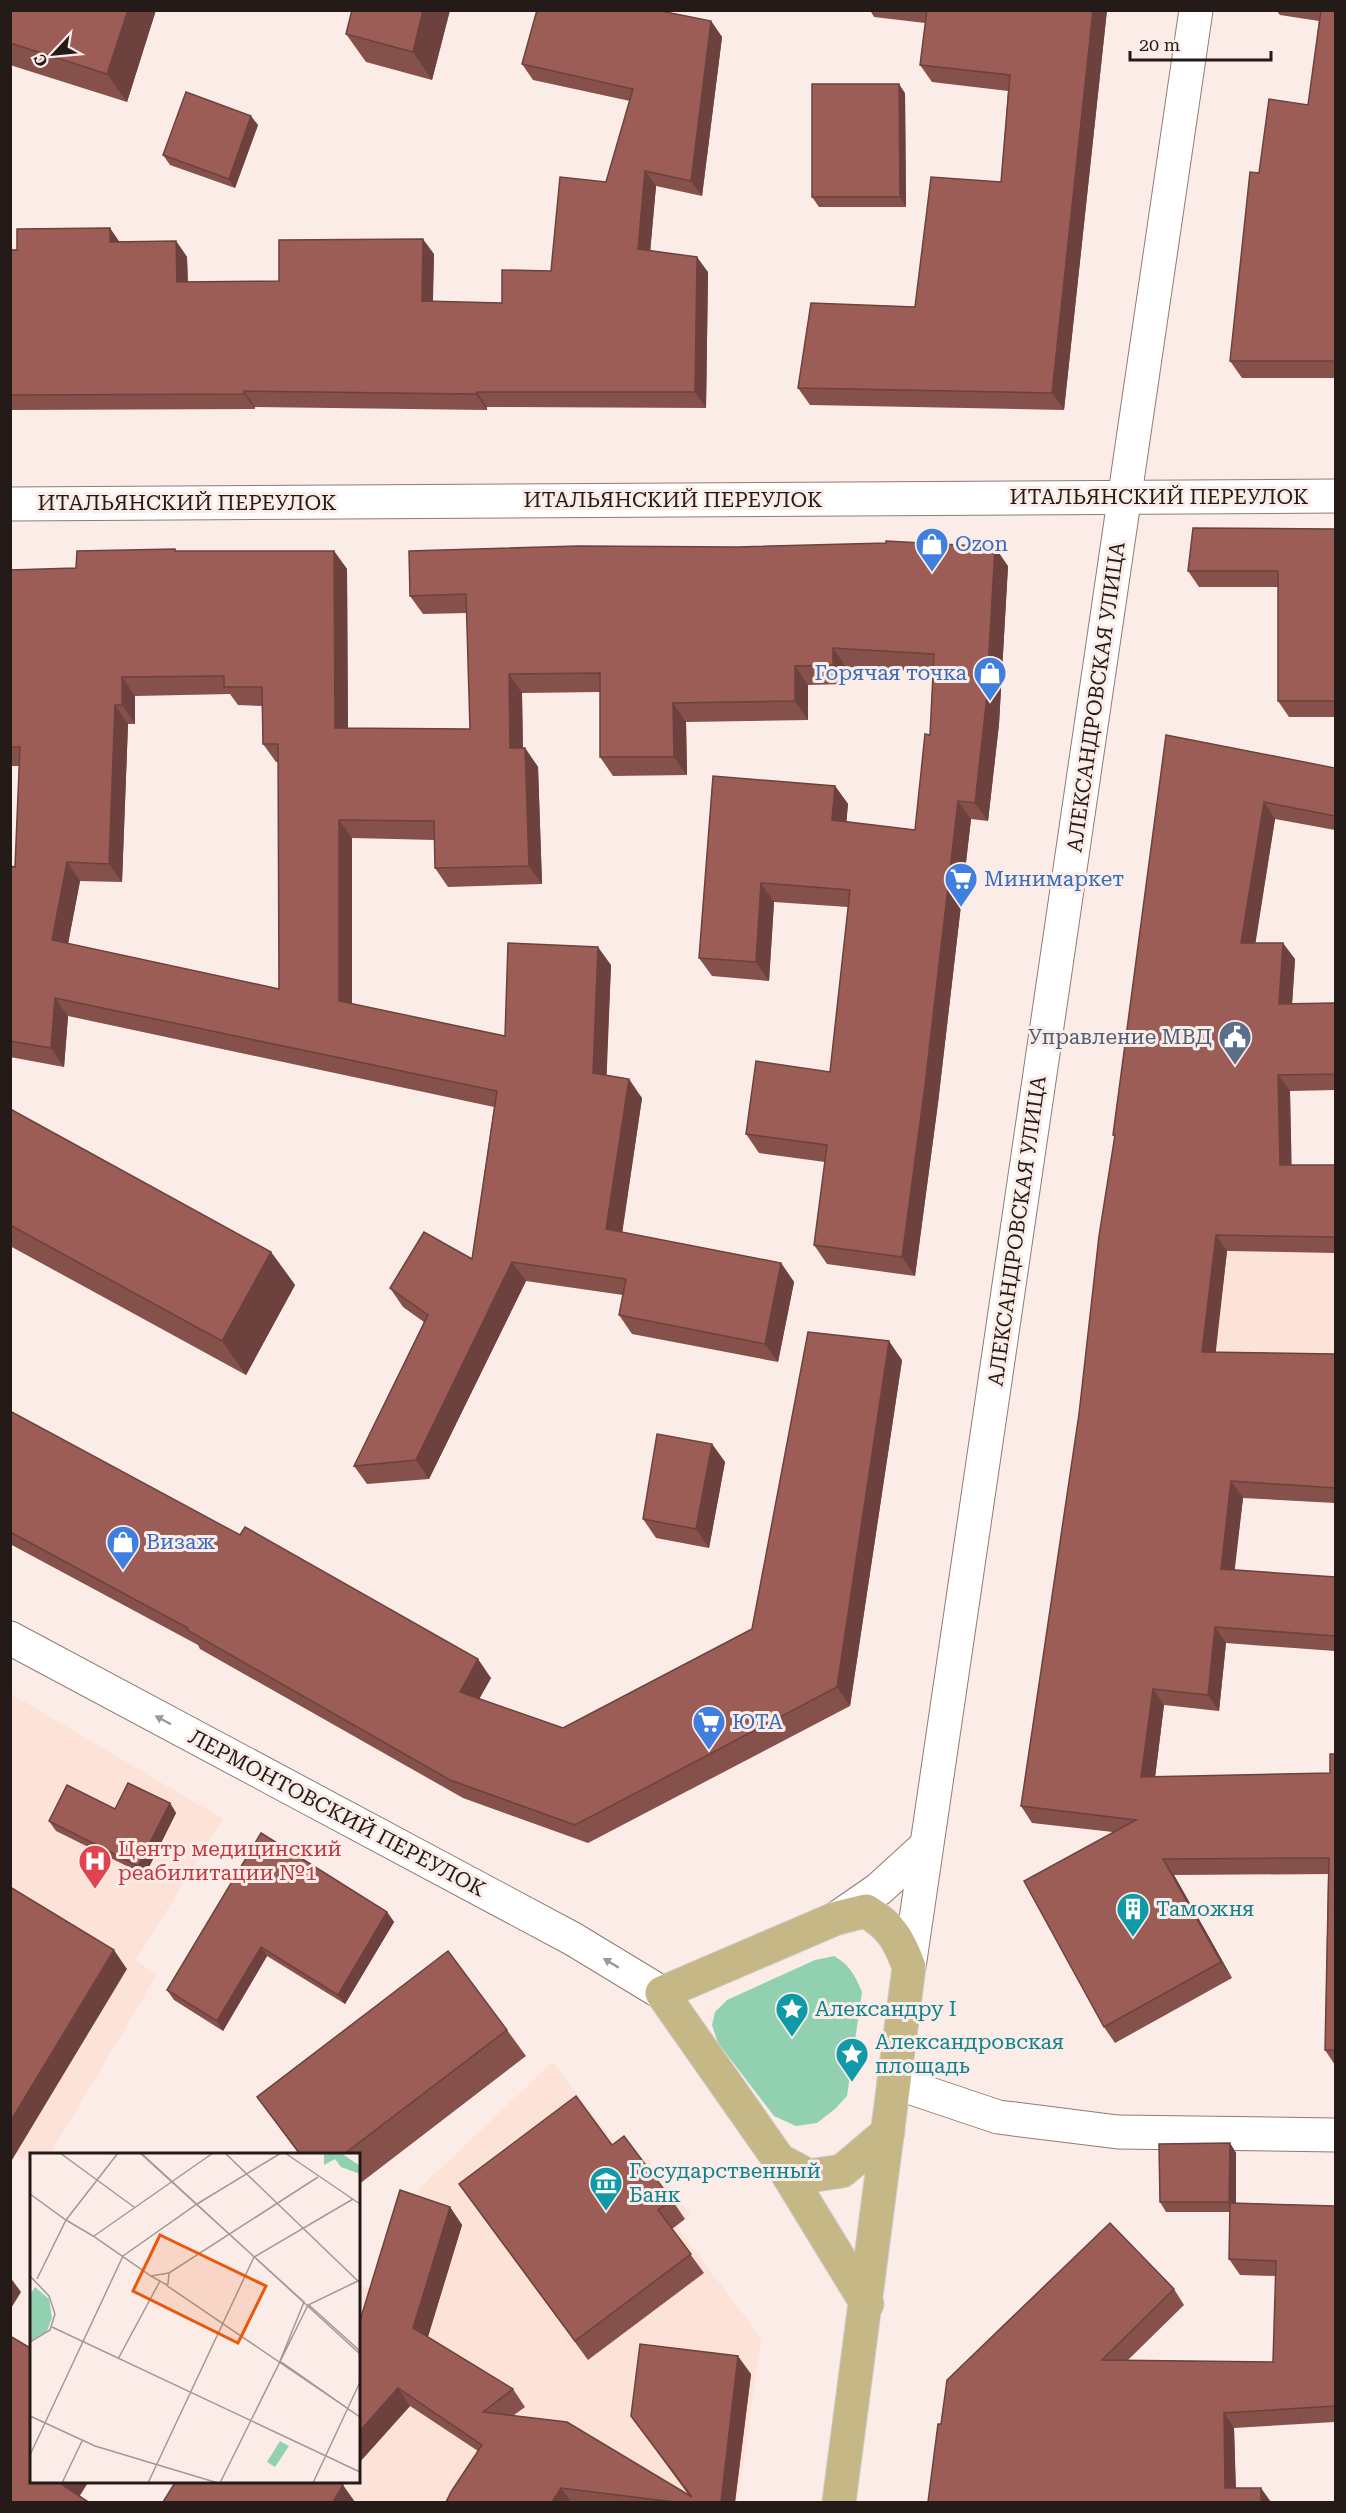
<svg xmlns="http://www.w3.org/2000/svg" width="1346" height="2513" font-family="'Roboto Serif',serif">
<rect width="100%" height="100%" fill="#fbece7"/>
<g fill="#fde2d8">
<polygon points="1110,1250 1335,1253 1335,1456 1205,1444"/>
<polygon points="11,1694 223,1819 136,1960 156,1976 50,2154 32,2154 31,2163 11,2151"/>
<polygon points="553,2062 634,2168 647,2158 690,2214 677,2227 761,2338 738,2502 181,2502 193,2482 358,2482 359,2285 377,2290 421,2187"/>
</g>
<path fill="#91d1b1" d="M834,1956C850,1965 855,1976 862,1992L847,2096L835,2109L817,2123L796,2126L774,2116L718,2043L712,2025L715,2012L727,2000L815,1960Z"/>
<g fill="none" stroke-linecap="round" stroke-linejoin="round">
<g stroke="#917b73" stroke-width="35">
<g id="minor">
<polyline points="10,504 1336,496"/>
<polyline points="10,1638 573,1939 662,1993"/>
<polyline points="837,1918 879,1889 926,1846"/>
<polyline points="909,1967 1196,10"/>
<polyline points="894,2082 998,2117 1118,2132 1336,2135"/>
</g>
</g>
<g stroke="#cfcdcc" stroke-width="35">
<g id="major">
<polyline points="779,2160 809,2176 842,2171 888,2132"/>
<path d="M839,2502L909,1967C899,1940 891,1926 866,1911L837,1918L662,1993L779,2160L867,2304"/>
</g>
</g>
<use href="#minor" stroke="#fff" stroke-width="33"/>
<use href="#major" stroke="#c5b786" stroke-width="33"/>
</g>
<g fill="#86504b" fill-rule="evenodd">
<polygon points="10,10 156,10 127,102 10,65"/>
<polygon points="352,10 450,10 432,80 366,62 346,34"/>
<polygon points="870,10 1107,10 1064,410 810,405 798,388 915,307 1001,182 1008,91 932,82 920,65 925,23 874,17"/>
<polygon points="1276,10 1335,10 1335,378 1242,378 1230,361 1259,173 1308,105 1319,21 1280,15"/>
<polygon points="711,21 722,37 702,196 656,186 650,251 708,272 706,408 487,407 487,410 255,407 255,409 10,410 10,250 119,242 176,241 187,257 188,282 279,281 434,254 433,302 502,303 551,271 606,182 630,101 533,80 522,64"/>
<polygon points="905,93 906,207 819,207 812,197"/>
<polygon points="258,125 235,188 170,165 163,155"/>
<polygon points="1335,529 1335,717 1289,717 1278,701 1278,587 1199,587 1188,571"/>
<path d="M175,549L176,551H334L347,569L348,728L470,729L467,613L423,614L410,596L1008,566L999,724L988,821L971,819L938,1103L915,1276L827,1264L814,1245L825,1162L759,1153L746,1134L830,1072L848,907L774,902L769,981L712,976L699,958L835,786L848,804L846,822L915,830L930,735L933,672L846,667V684L808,685V720L686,722L687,775L613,776L600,757V692L522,693L523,748H525L538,767L542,884L448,887L435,868V840L352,838V1004L505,1036L611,965L606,1076L642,1098L622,1232L781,1263L794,1282L778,1362L632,1334L619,1315L623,1295L526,1281L429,1479L367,1484L354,1466L424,1322L403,1307L390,1288L472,1259L494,1107L68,1016L64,1067L10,1057V866L15,867L19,766H10V570L76,568ZM230,694L238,705L262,706L263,744L276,762H278L279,989L68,944L80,881L122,882L128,724H135V696Z"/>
<polygon points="1166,735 1335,768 1335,830 1275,819 1255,943 1295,959 1292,1004 1335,1003 1335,1090 1290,1091 1291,1165 1335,1165 1335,1253 1227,1251 1215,1352 1335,1354 1335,1503 1243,1498 1234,1570 1335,1577 1335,1651 1226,1643 1219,1711 1164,1705 1155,1777 1330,1773 1335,1754 1335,2065 1325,2050 1328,1874 1174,1875 1232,1978 1115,2043 1104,2027 1113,1832 1032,1823 1021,1806 1079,1414 1115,1137 1113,1135"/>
<polygon points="10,1113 271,1252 295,1285 246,1375 10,1246"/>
<polygon points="902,1360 850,1706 588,1843 463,1798 200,1649 198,1645 10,1544 10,1411 491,1678 479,1699 563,1728 752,1629"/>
<polygon points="712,1444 725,1462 709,1548 656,1538 643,1519"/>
<polygon points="170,1803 176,1813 145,1875 56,1831 49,1821 115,1809"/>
<polygon points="261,1833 387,1912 394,1922 345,2004 267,1956 223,2031 174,2000 167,1990"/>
<polygon points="507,2030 526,2056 358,2185 358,2154 299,2154 257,2097"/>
<polygon points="1230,2143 1236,2153 1236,2203 1335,2206 1335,2422 1234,2428 1236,2488 1271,2502 941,2424 1174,2289 1184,2305 1128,2360 1273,2362 1276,2276 1240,2275 1229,2259 1230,2212 1166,2212 1160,2202"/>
<polygon points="612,2145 672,2200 685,2219 672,2229 704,2273 588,2360 459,2184"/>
<polygon points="450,2207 462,2225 428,2337 513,2389 525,2407 514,2415 690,2497 631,2416 751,2374 735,2502 446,2502 478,2451 410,2406 358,2464"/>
</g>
<g fill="#6d413d">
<polygon points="128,10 156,10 127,102 107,74"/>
<polygon points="423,10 450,10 432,80 413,52"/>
<polygon points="1093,10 1107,10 1064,410 1052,393"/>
<polygon points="711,21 722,37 702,196 691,181"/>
<polygon points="899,84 905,93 906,207 900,197"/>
<polygon points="251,116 258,125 235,188 229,179"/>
<polygon points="645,171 656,186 649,265 638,249"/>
<polygon points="110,228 121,244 110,242"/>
<polygon points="423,239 434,254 432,317 422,301"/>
<polygon points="176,241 187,257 188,297 177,282"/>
<polygon points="697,257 708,272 706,408 695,392"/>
<polygon points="244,391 255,407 255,409 244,394"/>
<polygon points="477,392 487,407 487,410 476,394"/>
<polygon points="995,547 1008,566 999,724 988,821 975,803"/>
<polygon points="334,551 347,569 348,747 335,728"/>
<polygon points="833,648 846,667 846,684 833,665"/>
<polygon points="795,666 808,685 808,720 795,701"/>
<polygon points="509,674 522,693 523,767 510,748"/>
<polygon points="122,677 135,696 135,724 122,705"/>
<polygon points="673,703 686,722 687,775 674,757"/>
<polygon points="115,705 128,724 122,882 109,864"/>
<polygon points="525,748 538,767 542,884 529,866"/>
<polygon points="835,786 848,804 845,839 832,820"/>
<polygon points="958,801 971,819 938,1103 915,1276 902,1257"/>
<polygon points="1264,802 1275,819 1253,959 1241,943"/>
<polygon points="339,820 352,838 352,1020 339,1001"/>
<polygon points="67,862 80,881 65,959 52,940"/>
<polygon points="761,883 774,902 769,981 756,962"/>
<polygon points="1283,943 1295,959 1291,1020 1279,1004"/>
<polygon points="598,947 611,965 606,1092 593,1073"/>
<polygon points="55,998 68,1016 64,1067 51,1048"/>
<polygon points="1278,1075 1290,1091 1292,1181 1280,1165"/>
<polygon points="629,1079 642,1098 620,1248 606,1229"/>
<polygon points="1216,1235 1227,1251 1214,1368 1202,1352"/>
<polygon points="271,1252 295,1285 246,1375 222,1341"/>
<polygon points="512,1262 526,1281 429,1479 416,1460"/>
<polygon points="781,1263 794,1282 778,1362 765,1344"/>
<polygon points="889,1341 902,1360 850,1706 837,1687"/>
<polygon points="712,1444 725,1462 709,1548 696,1529"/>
<polygon points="1231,1481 1243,1498 1233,1585 1221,1569"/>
<polygon points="1215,1627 1226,1643 1219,1711 1208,1695"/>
<polygon points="478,1659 491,1678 473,1710 460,1692"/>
<polygon points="1153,1689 1164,1705 1153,1794 1141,1777"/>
<polygon points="170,1803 176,1813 145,1875 138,1866"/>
<polygon points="1163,1859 1174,1875 1232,1978 1221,1962"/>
<polygon points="387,1912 394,1922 345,2004 338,1995"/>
<polygon points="261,1947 267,1956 223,2031 217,2021"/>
<polygon points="114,1950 127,1969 12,2160 10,2158 10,2122"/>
<polygon points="1230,2143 1236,2153 1236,2212 1229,2202"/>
<polygon points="450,2207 462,2225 425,2346 413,2328"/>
<polygon points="10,2277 21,2292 10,2310"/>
<polygon points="738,2356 751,2374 735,2502 721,2502"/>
<polygon points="398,2388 410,2406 358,2464 358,2433"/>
<polygon points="1224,2413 1234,2428 1236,2502 1225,2488"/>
<polygon points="62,2481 89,2481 76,2502 61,2484"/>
<polygon points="343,2485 355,2502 333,2502"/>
<polygon points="561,2488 571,2502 552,2502"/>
<polygon points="1261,2488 1271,2502 1261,2502"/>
</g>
<g fill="#9c5d57" stroke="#6d413d" stroke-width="1.5" fill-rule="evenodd">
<polygon points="10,10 128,10 107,74 10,43"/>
<polygon points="352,10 423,10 413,52 346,34"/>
<polygon points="537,10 656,10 711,21 691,181 645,171 638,249 697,257 695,392 477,392 476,394 244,391 244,394 10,395 10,250 17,250 17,229 110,228 110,242 176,241 177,282 279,281 279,240 423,239 422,301 502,303 502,270 551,271 560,177 606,182 633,89 522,64"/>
<polygon points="927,10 1093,10 1052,393 798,388 811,303 915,307 931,177 1001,182 1010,75 920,65"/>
<polygon points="1321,10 1335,10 1335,361 1230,361 1250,172 1259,173 1269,99 1308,105"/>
<polygon points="812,84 899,84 900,197 812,197"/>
<polygon points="186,92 251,116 229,179 163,155"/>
<polygon points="1193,528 1335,529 1335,701 1278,701 1278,571 1188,571"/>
<path d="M886,541L995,547L986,705L975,803L958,801L925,1085L902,1257L814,1245L827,1145L746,1134L756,1061L830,1072L850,890L761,883L756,962L699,958L713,776L835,786L832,820L915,830L925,734L930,735L934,654L833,648V665L795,666V701L673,703L674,757H600V673L509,674L510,748H525L529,866L435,868L434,821L339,820V1001L505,1036L508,943L598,947L593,1073L629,1079L606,1229L781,1263L765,1344L619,1315L626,1279L512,1262L416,1460L354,1466L428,1315L390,1288L424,1232L472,1259L497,1091L55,998L51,1048L10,1041V866L15,867L20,747H10V570L76,568L77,551L175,549V551H334L335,728L470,729L466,594L410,596L409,551L578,546L738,547L886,543ZM224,676V687H262L263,744H278L279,989L52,940L67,862L109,864L115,705H122V677Z"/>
<polygon points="1166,735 1335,768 1335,816 1264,802 1241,943 1283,943 1279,1004 1335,1003 1335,1074 1278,1075 1280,1165 1335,1165 1335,1237 1216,1235 1202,1352 1335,1354 1335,1488 1231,1481 1221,1569 1335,1577 1335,1636 1215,1627 1208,1695 1153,1689 1141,1777 1330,1773 1330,1754 1335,1754 1335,2050 1325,2050 1329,1858 1163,1859 1221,1962 1104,2027 1024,1881 1136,1820 1021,1806 1079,1414 1099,1236 1115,1135 1113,1135"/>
<polygon points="12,1110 271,1252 222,1341 10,1225 10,1113"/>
<polygon points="808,1332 889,1341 837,1687 575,1825 450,1780 187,1630 188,1628 10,1532 10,1411 240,1535 245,1527 478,1659 460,1692 563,1728 752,1629"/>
<polygon points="657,1434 712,1444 696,1529 643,1519"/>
<polygon points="128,1783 170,1803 138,1866 49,1821 67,1785 115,1809"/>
<polygon points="261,1833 387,1912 338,1995 261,1947 217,2021 167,1990"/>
<polygon points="10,1887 114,1950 10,2122"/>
<polygon points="448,1951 507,2030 344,2154 300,2154 257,2097"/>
<polygon points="576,2096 612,2145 624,2136 672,2200 658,2210 691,2254 575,2341 459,2184"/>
<polygon points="1230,2143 1229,2202 1160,2202 1159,2144"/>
<polygon points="400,2190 450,2207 413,2328 513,2389 483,2412 567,2422 692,2497 631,2416 640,2344 738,2356 721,2502 674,2502 561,2488 552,2502 446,2502 451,2492 482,2445 398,2388 358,2433 358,2327"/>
<polygon points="1230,2203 1335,2206 1335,2406 1224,2413 1225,2488 1261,2488 1261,2502 928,2502 938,2424 941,2424 947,2380 1110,2223 1174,2289 1102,2360 1273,2362 1276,2261 1229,2259"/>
<polygon points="10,2336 32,2349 32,2481 62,2481 61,2484 87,2501 86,2502 10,2502"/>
<polygon points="176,2481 337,2481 343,2485 333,2502 163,2502"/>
</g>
<defs><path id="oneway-solid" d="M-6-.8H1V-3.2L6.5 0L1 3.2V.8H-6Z" transform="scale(1.5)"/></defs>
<g fill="#9c9897">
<use href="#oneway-solid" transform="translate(163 1720) rotate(-152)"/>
<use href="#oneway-solid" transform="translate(611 1963) rotate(-149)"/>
</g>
<defs>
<g id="shop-pin" transform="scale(1.725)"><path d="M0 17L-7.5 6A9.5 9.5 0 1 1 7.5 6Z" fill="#3f7fe0" stroke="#fbece7"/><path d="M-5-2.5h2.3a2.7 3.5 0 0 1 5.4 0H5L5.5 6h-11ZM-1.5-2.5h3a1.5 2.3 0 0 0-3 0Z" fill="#fff"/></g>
<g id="supermarket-pin" transform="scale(1.725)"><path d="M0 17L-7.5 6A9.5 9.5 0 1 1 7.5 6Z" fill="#3f7fe0" stroke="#fbece7"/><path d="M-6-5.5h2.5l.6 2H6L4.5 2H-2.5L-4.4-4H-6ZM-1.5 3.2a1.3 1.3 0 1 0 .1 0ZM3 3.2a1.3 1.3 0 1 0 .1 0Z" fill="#fff"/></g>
<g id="civic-pin" transform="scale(1.725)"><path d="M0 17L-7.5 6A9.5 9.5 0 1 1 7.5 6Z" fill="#5c6f8a" stroke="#fbece7"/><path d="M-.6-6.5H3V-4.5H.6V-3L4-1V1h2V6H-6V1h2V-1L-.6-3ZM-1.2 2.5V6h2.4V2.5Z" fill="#fff"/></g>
<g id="hospital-pin" transform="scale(1.725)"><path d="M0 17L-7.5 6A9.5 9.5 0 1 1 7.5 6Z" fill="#e0444e" stroke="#fbece7"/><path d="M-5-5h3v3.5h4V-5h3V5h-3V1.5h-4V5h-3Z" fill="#fff"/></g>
<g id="building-pin" transform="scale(1.725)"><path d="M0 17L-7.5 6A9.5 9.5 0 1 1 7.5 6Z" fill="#0f9aa8" stroke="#fbece7"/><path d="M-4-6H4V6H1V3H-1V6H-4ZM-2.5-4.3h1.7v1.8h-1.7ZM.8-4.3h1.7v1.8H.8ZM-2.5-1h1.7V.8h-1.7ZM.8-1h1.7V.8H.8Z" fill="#fff"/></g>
<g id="sight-pin" transform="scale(1.725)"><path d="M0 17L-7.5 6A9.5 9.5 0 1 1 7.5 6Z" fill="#0f9aa8" stroke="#fbece7"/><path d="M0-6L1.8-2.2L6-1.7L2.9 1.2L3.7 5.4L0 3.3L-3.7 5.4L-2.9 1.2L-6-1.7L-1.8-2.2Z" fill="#fff"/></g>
<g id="museum-pin" transform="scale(1.725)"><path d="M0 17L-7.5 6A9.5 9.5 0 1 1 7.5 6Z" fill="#0f9aa8" stroke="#fbece7"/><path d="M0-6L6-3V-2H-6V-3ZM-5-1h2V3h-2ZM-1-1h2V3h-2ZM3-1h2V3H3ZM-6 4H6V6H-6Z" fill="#fff"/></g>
</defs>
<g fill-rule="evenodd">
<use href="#shop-pin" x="932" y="544"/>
<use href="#shop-pin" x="990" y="673"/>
<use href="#supermarket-pin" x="961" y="879"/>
<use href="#civic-pin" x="1235" y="1037"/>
<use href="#shop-pin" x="123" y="1542"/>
<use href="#supermarket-pin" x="709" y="1722"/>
<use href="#hospital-pin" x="95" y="1861"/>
<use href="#building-pin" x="1133" y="1909"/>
<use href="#sight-pin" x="792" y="2009"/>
<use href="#sight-pin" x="852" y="2054"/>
<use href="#museum-pin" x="606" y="2183"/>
</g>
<g text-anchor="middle" stroke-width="6" stroke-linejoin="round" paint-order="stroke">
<g font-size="21" fill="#241b18" stroke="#fbece7">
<text x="1159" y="504">ИТАЛЬЯНСКИЙ ПЕРЕУЛОК</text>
<text x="673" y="507">ИТАЛЬЯНСКИЙ ПЕРЕУЛОК</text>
<text x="187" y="510">ИТАЛЬЯНСКИЙ ПЕРЕУЛОК</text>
<text transform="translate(1096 697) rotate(-82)" y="7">АЛЕКСАНДРОВСКАЯ УЛИЦА</text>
<text transform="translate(1017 1231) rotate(-82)" y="7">АЛЕКСАНДРОВСКАЯ УЛИЦА</text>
<text transform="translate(337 1813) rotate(28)" y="7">ЛЕРМОНТОВСКИЙ ПЕРЕУЛОК</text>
</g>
<g font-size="21" fill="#366cbe" stroke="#fbece7" text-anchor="start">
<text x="955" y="551">Ozon</text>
<text x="967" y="680" text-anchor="end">Горячая точка</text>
<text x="984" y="886">Минимаркет</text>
<text x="146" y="1549">Визаж</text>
<text x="732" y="1729">ЮТА</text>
</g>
<g font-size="21" fill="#4e5e75" stroke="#fbece7" text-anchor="end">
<text x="1212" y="1044">Управление МВД</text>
</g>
<g font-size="21" fill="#be3a42" stroke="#fbece7" text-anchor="start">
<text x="118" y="1856">Центр медицинский<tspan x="118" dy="24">реабилитации №1</tspan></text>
</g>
<g font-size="21" fill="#0d838f" stroke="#fbece7" text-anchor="start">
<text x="1156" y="1916">Таможня</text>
<text x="815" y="2016">Александру I</text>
<text x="875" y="2049">Александровская<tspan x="875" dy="24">площадь</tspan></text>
<text x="629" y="2178">Государственный<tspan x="629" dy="24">Банк</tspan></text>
</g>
</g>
<g transform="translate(30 2153)">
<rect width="330" height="330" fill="#fbece7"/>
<path d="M294,0H311L330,13V21L311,14L305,6L294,12ZM5,134L19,146L22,165L17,178L0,188V142ZM250,288L259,293L245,314L237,309Z" fill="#91d1b1"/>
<path fill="none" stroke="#a59894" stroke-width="1.5" d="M30,0L104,54M110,0L274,149L250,208L330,264M111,0L330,201M195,0L330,130M255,0L330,51M0,41L36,67L63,83L121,123L135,131H138L139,120L121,123M64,83L183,0M139,120L288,24M0,123L19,143L25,161L20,177L0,189M7,126L36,67L88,0M136,132L330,264M279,152L330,198M22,174L330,319M88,206L130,128M0,263L65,293L188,330M0,302L93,103L167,51L251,0M32,330L52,288M118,330L224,104L323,46M190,330L278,152L330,127M283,330L330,229"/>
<path fill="#e8590c" fill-opacity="0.15" stroke="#e8590c" stroke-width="3" d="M130,82L236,133L208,190L103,138Z"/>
<rect width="330" height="330" fill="none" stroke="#241b18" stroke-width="3"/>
</g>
<rect width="1346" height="2513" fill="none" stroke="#241b18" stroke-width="24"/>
<g transform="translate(54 54) rotate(244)" stroke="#fbece7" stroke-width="4.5" paint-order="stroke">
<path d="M0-4.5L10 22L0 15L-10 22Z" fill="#241b18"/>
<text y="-9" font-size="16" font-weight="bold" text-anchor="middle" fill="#241b18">С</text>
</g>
<path d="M1130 51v9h141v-9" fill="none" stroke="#241b18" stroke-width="3"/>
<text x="1139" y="51" font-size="18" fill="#241b18" stroke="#fbece7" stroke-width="4.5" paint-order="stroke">20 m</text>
</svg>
